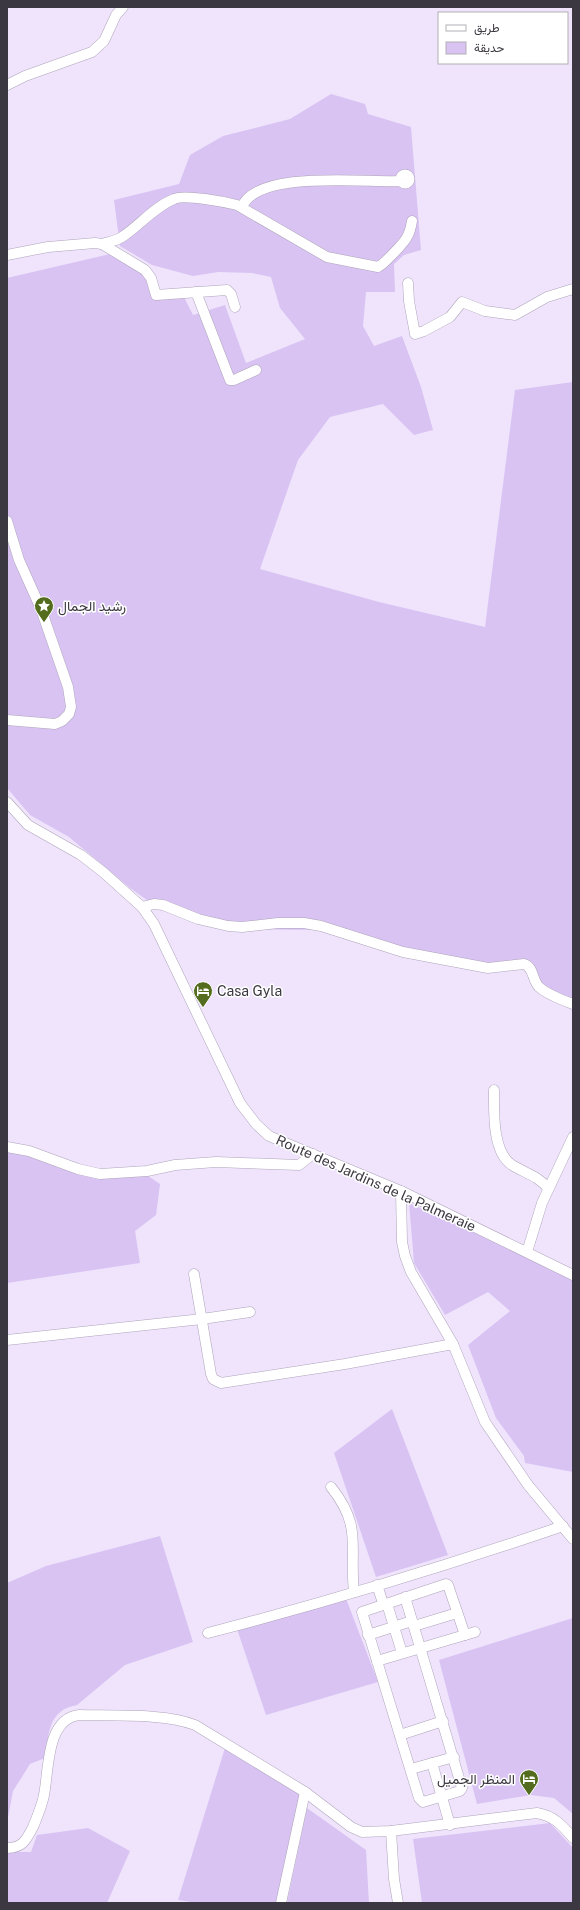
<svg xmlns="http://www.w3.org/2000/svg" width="580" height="1910" font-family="'Public Sans',Vazirmatn,sans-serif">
<rect width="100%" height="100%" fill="#efe4fc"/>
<g fill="#d9c3f3">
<polygon points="331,94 365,104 368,114 411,127 421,250 404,255 394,264 395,292 366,292 363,326 374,346 402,336 421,387 433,430 414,435 383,404 330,417 298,460 260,569 379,602 485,627 515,390 573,382 573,1002 536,988 528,970 393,952 318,930 238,929 202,924 161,910 130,888 69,837 30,815 7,788 7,278 110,254 150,279 152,297 181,291 193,315 225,305 246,363 305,339 280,308 271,277 252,273 218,272 193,276 152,265 120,246 114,200 179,184 190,155 223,136 290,119"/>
<polygon points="7,1150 31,1155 92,1177 144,1173 160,1184 156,1215 135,1231 140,1263 7,1283"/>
<polygon points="409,1203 547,1266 549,1269 573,1278 573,1472 525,1463 524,1456 496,1418 468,1345 510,1311 488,1292 445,1315 414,1263"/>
<polygon points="392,1409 448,1555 376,1577 334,1453"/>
<path d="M160,1536L193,1642L125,1665L77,1705C48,1710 49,1733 45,1758L30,1764L13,1791L7,1823V1583L46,1566Z"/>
<polygon points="345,1596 378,1682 266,1715 237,1629"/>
<polygon points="573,1618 573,1814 554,1798 531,1795 477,1804 439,1660"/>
<polygon points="225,1748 302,1794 279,1903 198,1903 178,1900"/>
<polygon points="307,1808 366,1850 369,1903 287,1903"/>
<polygon points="550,1823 573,1848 573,1903 422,1903 413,1839"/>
<polygon points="88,1828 130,1851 107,1903 7,1903 7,1852 31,1852 37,1835"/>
</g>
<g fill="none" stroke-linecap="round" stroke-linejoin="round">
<g stroke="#aea4ba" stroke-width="11">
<g id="minor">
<polyline points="7,85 25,76 92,52 104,41 116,15 123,7"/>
<circle cx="405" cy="179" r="4.5"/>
<path d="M242,207C257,169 367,183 401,181"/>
<path d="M102,244C108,242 116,241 122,237C139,226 154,207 174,199C185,194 225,202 237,205L327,257L378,267C383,265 405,242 407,237C410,232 411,227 412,221"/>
<polyline points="7,255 48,247 95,243 102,244 145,270 151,278 156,295 227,290 231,294 235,307"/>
<polyline points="408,283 409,301 415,334 424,331 450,317 462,302 485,311 515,315 547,297 573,289"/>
<polyline points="196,292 230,380 234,380 256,370"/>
<polyline points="7,521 19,560 41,609 68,687 71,707 69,714 62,721 55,724 7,720"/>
<polyline points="7,802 28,825 81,855 103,872 142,907 154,924 240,1103 256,1124 269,1136 401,1191 573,1275"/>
<path d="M142,907L154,904L163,905L198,919L228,926L242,927L278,923H304L321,926L403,952L488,968L524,964C534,967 532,980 539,987C548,995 562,1000 573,1004"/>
<path d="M494,1090C494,1111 492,1152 512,1165C525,1173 538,1176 548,1188"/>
<polyline points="7,1147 29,1151 78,1169 100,1174 147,1171 175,1165 216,1162 299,1165 313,1154"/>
<polyline points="401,1191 402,1242 405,1256 411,1272 453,1344 485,1422 528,1485 573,1539"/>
<polyline points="527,1252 542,1203 573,1137"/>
<polyline points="194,1274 211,1374 213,1379 221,1383 345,1364 453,1344"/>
<polyline points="7,1340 202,1319 250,1312"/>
<path d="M331,1487C363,1527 349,1546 354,1592"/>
<polyline points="377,1585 383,1603 388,1607 402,1653"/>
<polyline points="405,1597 462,1788 460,1791 423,1802 419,1798 362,1612 446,1584 448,1585 465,1635"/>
<polyline points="414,1626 457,1613"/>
<path d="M208,1633C328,1602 446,1566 563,1526"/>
<polyline points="368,1635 412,1621"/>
<polyline points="377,1661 475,1632"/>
<polyline points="400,1735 443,1721"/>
<polyline points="432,1763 450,1825"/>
<polyline points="411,1769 454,1757"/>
<polyline points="391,1831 394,1879 398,1903"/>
<path d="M7,1848C23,1848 26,1840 33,1827C37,1817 42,1806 44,1795C49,1770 46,1719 79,1715C111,1716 166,1713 195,1725L305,1792L351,1827L362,1832L391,1831L537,1813C554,1816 562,1825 573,1838"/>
<polyline points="281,1903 305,1792"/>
</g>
</g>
<use href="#minor" stroke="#fff" stroke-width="10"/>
</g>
<defs>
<g id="sight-pin" transform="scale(1)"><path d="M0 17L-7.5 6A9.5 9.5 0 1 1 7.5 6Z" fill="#536c1d" stroke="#fff"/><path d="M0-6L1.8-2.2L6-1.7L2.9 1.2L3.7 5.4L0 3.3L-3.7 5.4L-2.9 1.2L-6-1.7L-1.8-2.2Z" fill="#fff"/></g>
<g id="hotel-pin" transform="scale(1)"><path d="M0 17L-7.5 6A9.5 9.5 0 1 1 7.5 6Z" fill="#536c1d" stroke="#fff"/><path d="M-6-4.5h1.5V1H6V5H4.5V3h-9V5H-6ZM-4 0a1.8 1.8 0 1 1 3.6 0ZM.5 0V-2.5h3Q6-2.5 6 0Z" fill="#fff"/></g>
</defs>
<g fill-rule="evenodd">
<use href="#sight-pin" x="44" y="606"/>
<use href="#hotel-pin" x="203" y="991"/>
<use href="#hotel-pin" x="529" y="1779"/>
</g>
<g text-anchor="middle" stroke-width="3" stroke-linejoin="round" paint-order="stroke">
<g font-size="14" fill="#3c3841" stroke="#fff" text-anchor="start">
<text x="58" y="611">رشيد الجمال</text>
<text x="217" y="996">Casa Gyla</text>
<text x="515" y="1784" text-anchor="end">المنظر الجميل</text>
</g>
<g font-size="14" fill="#3c3841" stroke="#fff">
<text transform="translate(376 1183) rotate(24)" y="5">Route des Jardins de la Palmeraie</text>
</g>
</g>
<rect width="580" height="1910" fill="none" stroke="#3c3841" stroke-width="16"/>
<rect x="438" y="12" width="130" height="52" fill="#ffffff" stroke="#b1afb3"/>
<rect x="446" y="25" width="20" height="6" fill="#ffffff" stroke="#b1afb3"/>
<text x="474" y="32" font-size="12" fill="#3c3841">طريق</text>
<rect x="446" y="42" width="20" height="12" fill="#d9c3f3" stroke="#b1afb3"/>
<text x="474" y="52" font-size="12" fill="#3c3841">حديقة</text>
</svg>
